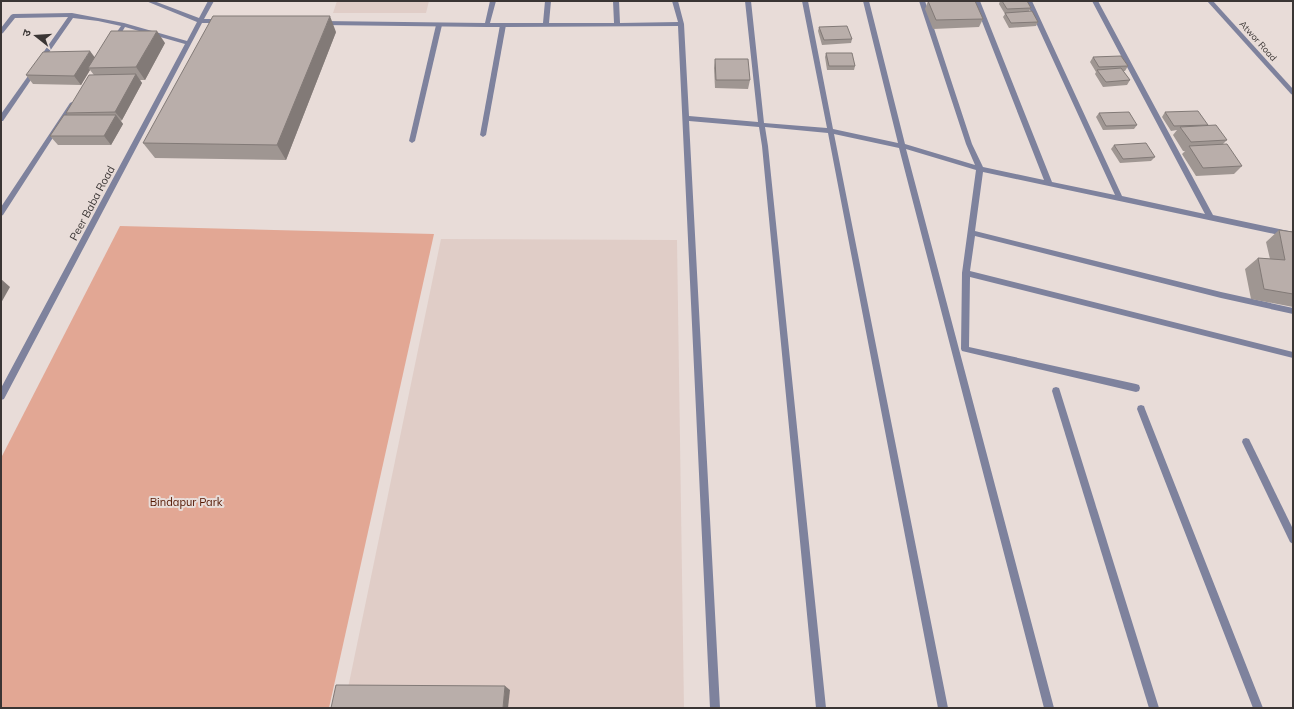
<svg xmlns="http://www.w3.org/2000/svg" width="1294" height="709" font-family="Mulish,'Noto Sans Devanagari',sans-serif">
<rect width="100%" height="100%" fill="#e8dcd8"/>
<g fill="#e0cdc7">
<polygon points="337,1 429,1 426,13 333,13"/>
<polygon points="441,239 677,240 684,708 508,708 348,688"/>
</g>
<polygon fill="#e2a794" points="120,226 434,234 329,708 1,708 1,458"/>
<g fill="none" stroke-linecap="round" stroke-linejoin="round">
<g fill="#7e829d" fill-rule="evenodd">
<polygon points="439,23 442,25 415,141 412,143 409,141 436,25"/>
<polygon points="503,23 506,25 486,135 483,137 480,135 500,25"/>
</g>
<g fill="#7e829d" fill-rule="evenodd">
<polygon points="146,1 154,1 199,18 208,1 214,1 204,19 220,19 223,21 220,23 202,23 4,399 1,400 1,388 185,44 125,27 117,40 115,41 112,39 121,26 98,21 73,18 43,61 41,62 38,60 68,17 15,18 3,33 1,34 1,28 11,15 13,14 72,13 124,23 187,41 197,22"/>
<polygon points="490,1 496,1 490,23 543,23 545,1 551,1 549,23 614,23 613,1 619,1 620,23 678,22 672,1 678,1 684,24 689,116 758,122 745,1 751,1 764,123 827,128 802,1 808,1 833,129 898,143 863,1 869,1 905,144 975,165 966,144 919,1 925,1 972,144 983,167 1044,180 974,1 980,1 1052,182 1115,195 1026,1 1032,1 1122,196 1205,214 1092,1 1098,1 1213,215 1293,232 1293,238 983,172 975,231 1221,292 1293,308 1293,314 1221,298 975,236 970,271 1293,352 1293,358 970,277 969,347 1136,384 1139,385 1140,388 1139,391 1136,392 962,351 961,349 962,273 976,170 906,149 1054,708 1044,708 899,148 834,134 948,708 938,708 828,133 765,127 768,146 826,708 816,708 762,146 759,127 689,121 720,708 710,708 678,26 487,27 322,25 319,23 322,21 485,23"/>
<polygon points="1207,1 1213,1 1293,89 1293,95 1291,94"/>
<polygon points="35,68 37,69 37,71 3,121 1,121 1,114 33,69"/>
<polygon points="72,102 75,104 74,105 3,215 1,216 1,207 70,103"/>
<polygon points="1056,387 1059,388 1060,391 1159,708 1149,708 1052,391 1053,388"/>
<polygon points="1141,405 1144,406 1145,409 1263,708 1253,708 1137,409 1138,406"/>
<polygon points="1246,438 1249,439 1293,529 1293,544 1290,542 1242,442 1243,439"/>
</g>
</g>
<g fill="#9f9692">
<polygon points="928,1 975,1 983,19 979,27 933,29 925,9"/>
<polygon points="1000,1 1027,1 1031,8 1029,11 1038,22 1036,26 1009,28 1003,17 1005,14 999,4"/>
<polygon points="819,27 852,39 851,43 822,45 818,31"/>
<polygon points="336,32 286,160 155,158 143,143"/>
<polygon points="165,43 145,80 140,80 142,83 122,120 121,121 123,124 111,145 58,145 50,136 68,115 66,113 94,75 90,70 81,85 33,84 26,75 95,57"/>
<polygon points="826,53 855,66 854,70 827,70 825,57"/>
<polygon points="1093,57 1128,66 1125,71 1123,71 1130,80 1127,85 1103,87 1095,74 1096,72 1090,62"/>
<polygon points="715,59 750,80 748,89 715,88 714,68"/>
<polygon points="1165,112 1208,125 1207,125 1227,140 1223,144 1242,166 1234,174 1196,176 1182,154 1185,151 1183,151 1173,135 1177,130 1171,131 1162,117"/>
<polygon points="1099,113 1137,125 1134,129 1103,130 1096,117"/>
<polygon points="1114,145 1155,157 1151,161 1120,163 1111,149"/>
<polygon points="1279,230 1293,232 1293,307 1251,299 1245,269 1258,258 1270,259 1266,242"/>
</g>
<g fill="#827a77">
<polygon points="330,16 336,32 286,160 277,145"/>
<polygon points="157,31 165,43 145,80 136,67"/>
<polygon points="90,51 96,59 88,68 90,70 81,85 74,76"/>
<polygon points="136,74 142,83 122,120 115,112"/>
<polygon points="116,115 123,124 111,145 104,136"/>
<polygon points="1,279 10,287 1,303"/>
<polygon points="505,686 510,690 508,708 503,708"/>
</g>
<g fill="#b9aeaa" stroke="#827a77">
<polygon points="928,1 975,1 983,19 936,20"/>
<polygon points="1002,1 1027,1 1031,8 1007,9"/>
<polygon points="1032,11 1038,22 1011,23 1005,13"/>
<polygon points="213,16 330,16 277,145 143,143"/>
<polygon points="847,26 852,39 824,40 819,27"/>
<polygon points="111,31 157,31 136,67 88,68"/>
<polygon points="90,51 74,76 26,75 43,52"/>
<polygon points="826,53 852,53 855,66 829,66"/>
<polygon points="1121,56 1128,66 1099,67 1093,57"/>
<polygon points="715,59 748,59 750,80 716,80"/>
<polygon points="1121,68 1130,80 1106,82 1097,70"/>
<polygon points="136,74 115,112 66,113 89,75"/>
<polygon points="1198,111 1208,125 1174,126 1165,112"/>
<polygon points="1129,112 1137,125 1106,126 1099,113"/>
<polygon points="64,115 116,115 104,136 50,136"/>
<polygon points="1216,125 1227,140 1191,142 1180,127"/>
<polygon points="1146,143 1155,157 1123,159 1114,145"/>
<polygon points="1227,144 1242,166 1203,168 1189,146"/>
<polygon points="1279,230 1293,232 1293,294 1264,289 1258,258 1285,260"/>
<polygon points="336,685 505,686 503,708 331,708"/>
</g>
<g text-anchor="middle" stroke-width="4" stroke-linejoin="round" paint-order="stroke">
<g font-size="9" fill="#3a3534" stroke="#e8dcd8">
<text transform="translate(1258 41) rotate(48)" y="3">Atwor Road</text>
</g>
<g font-size="11" fill="#3a3534" stroke="#e8dcd8">
<text transform="translate(92 203) rotate(-62)" y="4">Peer Baba Road</text>
</g>
<g font-size="11" fill="#531600" stroke="#e8dcd8">
<text x="186" y="506">Bindapur Park</text>
</g>
</g>
<rect width="1294" height="709" fill="none" stroke="#3a3534" stroke-width="4"/>
<g transform="translate(36 36) rotate(287)" stroke="#e8dcd8" stroke-width="3" paint-order="stroke">
<path d="M0-3L7 15L0 10L-7 15Z" fill="#3a3534"/>
<text y="-6" font-size="11" font-weight="bold" text-anchor="middle" fill="#3a3534">उ</text>
</g>
</svg>
